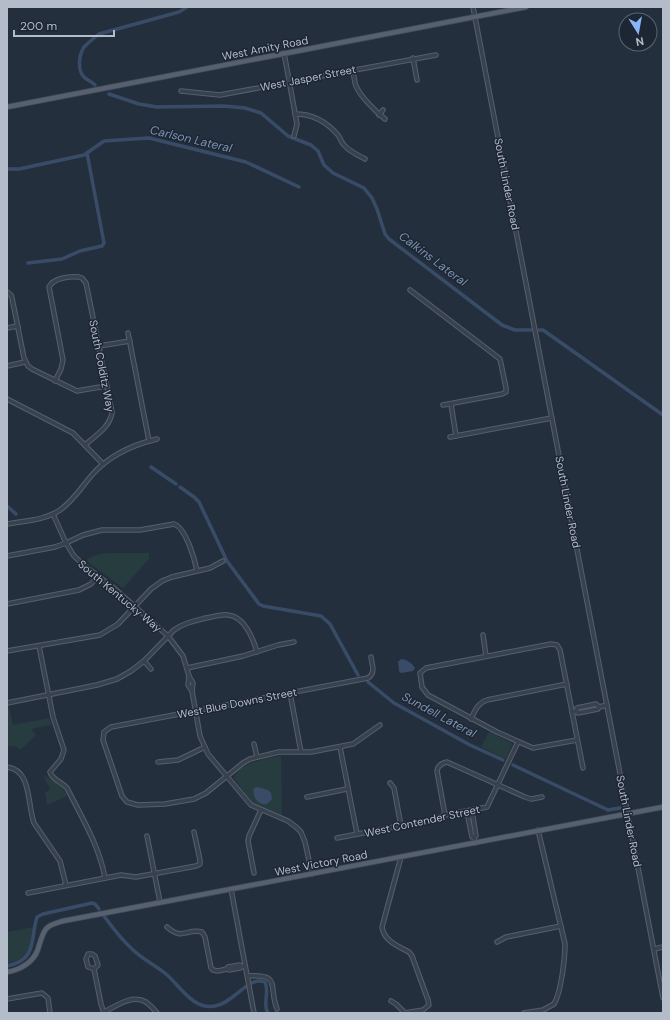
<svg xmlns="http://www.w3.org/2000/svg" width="670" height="1020" font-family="'DM Sans',sans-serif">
<rect width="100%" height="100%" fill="#242f3e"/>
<g fill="#263c3f">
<polygon points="107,553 149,553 149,559 123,588 89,563 87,559 96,555"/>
<polygon points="9,706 13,725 49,718 52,725 31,729 36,735 20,750 16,746 7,747 7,707"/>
<polygon points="489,732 512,743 512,745 506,759 481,747"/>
<path d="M281,756L282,815L254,804L250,800L234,778C238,763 268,758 281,756Z"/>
<polygon points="43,775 62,787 67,796 47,805 45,792 48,791 50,789"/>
<path d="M33,927C33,932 34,938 33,943C30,955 18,962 7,963V932Z"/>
</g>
<g fill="#394c67">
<path d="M401,659C406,659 412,663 415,668L413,671L401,673L399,671L398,662Z"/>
<path d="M257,787L268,790L271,793L272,799C264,811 251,800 254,788Z"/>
</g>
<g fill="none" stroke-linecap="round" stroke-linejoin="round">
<g stroke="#394c67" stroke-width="3.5">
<path d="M95,85C92,82 87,80 84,77C77,70 79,55 84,47C89,42 94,38 99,34L179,12L187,7"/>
<polyline points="109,94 139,104 157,107 224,106 245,108 261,113 288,136 311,145 318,151 324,165 333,173 364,188 372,198 377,209 385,234 389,239 502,325 515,330 531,330"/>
<polyline points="7,169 19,169 84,155 104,141 149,138 246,162 299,187"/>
<polyline points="28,263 62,259 80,251 102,246 104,243 87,153"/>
<polyline points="539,330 543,330 663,415"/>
<polyline points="151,467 176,484"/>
<polyline points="180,487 194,497 199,502 227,561 259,604 263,606 321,616 330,624 358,675"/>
<polyline points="7,506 16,514"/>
<polyline points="368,682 394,703 470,745 503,760"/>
<polyline points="513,765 608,810 620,808"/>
<path d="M104,916C112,927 121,939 132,949C142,959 155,965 166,974C181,987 193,1010 215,1006C234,1003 249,975 265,982C270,992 262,1004 268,1013"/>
<path d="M7,966C38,960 30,939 37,917L43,914L92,903L95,904L99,909"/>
</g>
<g stroke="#565f6c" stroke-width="5.5">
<g id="minor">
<polyline points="473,7 663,998"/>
<polyline points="284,53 297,124 294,136"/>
<polyline points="413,58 417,80"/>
<path d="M353,70C354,75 354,81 356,86C360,96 376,112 385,119"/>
<polyline points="181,91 220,95 436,55"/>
<path d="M295,114C313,114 326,121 338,135C340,138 342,143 344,145C350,152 358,155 365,159"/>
<polyline points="379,115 383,110"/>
<polyline points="410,290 500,359 506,388 506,392 502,394 443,405"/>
<polyline points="7,292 11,295 12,298 24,358 28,366 32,369 77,391 106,386"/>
<polyline points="7,328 18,326"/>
<polyline points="128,333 149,441"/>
<polyline points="99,346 130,341"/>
<polyline points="7,366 25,362"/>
<path d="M55,381L61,369L63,360L49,287C53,278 70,276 79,277L82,278L86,283L112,412C111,426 95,436 85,445"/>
<polyline points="7,399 73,433 103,464"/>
<polyline points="451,404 456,436"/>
<polyline points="450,437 552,418"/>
<polyline points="53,514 66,543 74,556 86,567 114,588 168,636 183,656 189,676 193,683 192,691"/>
<path d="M7,524C24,521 46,520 60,510C73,501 81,488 91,476C108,456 132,445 157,439"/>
<path d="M7,556L55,547L66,543L83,535L102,530H140L174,524C186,528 195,560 197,571"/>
<polyline points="7,604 79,590 91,584 98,576"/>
<polyline points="483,635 486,656"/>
<path d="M39,646L53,717L64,750L61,759L50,772C52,780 62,782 67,788C82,818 99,845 105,878"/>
<polyline points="7,651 100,635 118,624 151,589 162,581 172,577 210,568 223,561"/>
<path d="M371,657C372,665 376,673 368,678L111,727L104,732L103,740L122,796L127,802L138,805L165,804L194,799L206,793L243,763L250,759L279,752H311L353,744L380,725"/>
<polyline points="144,661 151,669"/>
<polyline points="187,668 243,656 278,645 294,642"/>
<polyline points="189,676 188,685 192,691 200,736 208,754 251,805 288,821 296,827 301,832 305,842 312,874"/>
<polyline points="290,693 301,752"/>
<path d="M7,703L97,685L117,679L131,671L144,661L174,630C184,623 194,621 206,618C213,617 221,614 228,615C244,616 253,638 257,652"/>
<polyline points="577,711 577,708 596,704 599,707"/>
<polyline points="572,712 577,711 578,713 598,709 599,707 607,705"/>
<path d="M471,719C475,710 478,703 487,700L567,684"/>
<polyline points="577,740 533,748 497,732 428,695 422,687 420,673 426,668 551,644 557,645 560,650 583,768"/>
<polyline points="254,744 257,757"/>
<polyline points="340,747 357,834"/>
<polyline points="158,762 178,760 205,747"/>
<path d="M7,767C32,770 27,804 34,823L60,861L66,885"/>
<polyline points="390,783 394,788 401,826"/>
<polyline points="307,797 347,789"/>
<polyline points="469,811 470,816 468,817 472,837 474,837 475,843"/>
<path d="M445,815L437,771C438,765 442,763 447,762L525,797L531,799L542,797"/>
<polyline points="470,816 473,817 476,836 474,837"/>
<polyline points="147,836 160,902"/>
<polyline points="337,838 426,821 445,815 487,807 518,742"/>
<polyline points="254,873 248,841 249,836 261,810"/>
<polyline points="231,889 254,1013"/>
<polyline points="28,893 121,875 136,877 196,866 200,864 200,860 194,832"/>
<path d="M167,927C183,941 186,928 202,932L205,937L211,968L213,970L218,971L227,969"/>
<polyline points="497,942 506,937 561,926"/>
<polyline points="654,949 663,947"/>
<polygon points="88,954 92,954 95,956 98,965 94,969 88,967 86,959"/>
<polyline points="241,967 240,965 228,967 227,969 229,970 240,968 241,967 245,966"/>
<polyline points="94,969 101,1004 104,1013"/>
<path d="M248,976C282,974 268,986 277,1009"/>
<polyline points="7,999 42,993 48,998 50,1013"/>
<path d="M391,1001L396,1004L405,1013L423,1010L429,1005L428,1000L412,956L409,952C398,946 384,941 382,927L401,857"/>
<path d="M104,1012C116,1006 132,994 146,1002C150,1005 154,1009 157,1013"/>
<path d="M524,1013L543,1010L554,1004C561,993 565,958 565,944L538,830"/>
</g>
</g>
<g stroke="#414a57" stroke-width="6">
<g id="major">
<polyline points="7,107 526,7"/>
<path d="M7,972C20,970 34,962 38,949C40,943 42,934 46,929C50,924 57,923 63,921L663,807"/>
</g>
</g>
<use href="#minor" stroke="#38414e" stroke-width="3.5"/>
<use href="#major" stroke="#56606e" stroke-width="4.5"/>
</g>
<g text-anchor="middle" stroke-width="3" stroke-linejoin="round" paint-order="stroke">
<g font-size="11" fill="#b4bcc9" stroke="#1d2633">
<text transform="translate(265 48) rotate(-11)" y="4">West Amity Road</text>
<text transform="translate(308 78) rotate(-11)" y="4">West Jasper Street</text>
<text transform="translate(507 184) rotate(79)" y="4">South Linder Road</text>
<text transform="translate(102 366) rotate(79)" y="4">South Colditz Way</text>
<text transform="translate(568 502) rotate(79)" y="4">South Linder Road</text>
<text transform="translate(120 596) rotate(40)" y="4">South Kentucky Way</text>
<text transform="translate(237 703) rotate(-11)" y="4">West Blue Downs Street</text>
<text transform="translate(422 821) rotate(-12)" y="4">West Contender Street</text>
<text transform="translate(629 821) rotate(79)" y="4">South Linder Road</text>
<text transform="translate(321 863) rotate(-11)" y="4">West Victory Road</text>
</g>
<g font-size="12" font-style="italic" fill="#7c92b1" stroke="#1d2633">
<text transform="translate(191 139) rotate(13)" y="4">Carlson Lateral</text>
<text transform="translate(433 259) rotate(37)" y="4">Calkins Lateral</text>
<text transform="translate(439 715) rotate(28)" y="4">Sundell Lateral</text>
</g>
</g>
<rect width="670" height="1020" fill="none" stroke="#b4bcc9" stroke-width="16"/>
<g transform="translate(638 32) rotate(169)"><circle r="19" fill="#1d2633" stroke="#59626f"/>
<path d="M0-3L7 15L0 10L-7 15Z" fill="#8ab4f8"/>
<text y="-6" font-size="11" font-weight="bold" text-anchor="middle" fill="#b4bcc9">N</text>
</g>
<path d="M14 30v6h100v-6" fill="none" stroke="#b4bcc9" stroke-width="2"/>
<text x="20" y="30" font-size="12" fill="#b4bcc9" stroke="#1d2633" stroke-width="3" paint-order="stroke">200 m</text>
</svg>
